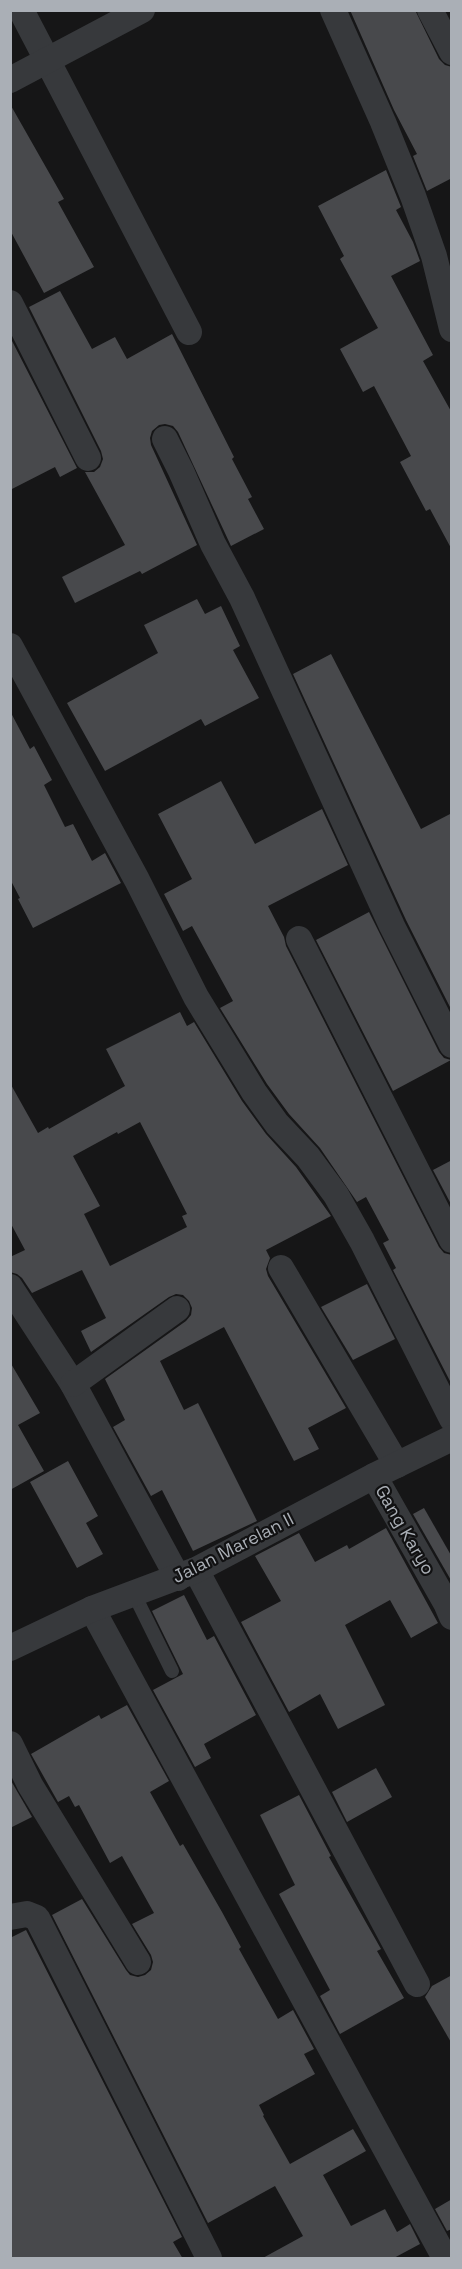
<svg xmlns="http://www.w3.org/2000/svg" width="462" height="2269" font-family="'Space Grotesk',sans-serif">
<rect width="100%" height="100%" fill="#161617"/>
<g fill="#48494c" fill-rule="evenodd">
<polygon points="350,10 415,10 439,59 445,65 452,67 452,178 427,191 413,156 417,154 394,110"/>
<polygon points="10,104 64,199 58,202 94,267 44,293 10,230"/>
<polygon points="386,170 401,207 396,210 413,242 420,261 391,276 433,355 423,361 452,413 452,550 430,509 426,511 400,462 411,456 374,386 363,392 340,349 378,328 340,259 344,256 318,206"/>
<polygon points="60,291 92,349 115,337 127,359 172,334 234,457 232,459 252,497 248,499 264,529 231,546 178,432 173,426 165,424 159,425 152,431 150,438 151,445 197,545 142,574 140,571 75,603 62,577 125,545 85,472 94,472 100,467 103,459 101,451 29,307"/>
<polygon points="10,337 77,468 60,477 55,467 10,490"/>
<polygon points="197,599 205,614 221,606 240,646 233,650 259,698 205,726 201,719 105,771 67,703 158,653 144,625"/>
<polygon points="331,654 421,829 452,813 452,1011 406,920 293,674"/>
<polygon points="10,711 30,749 34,746 52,780 44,785 65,827 73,824 92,861 105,853 121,883 33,928 18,899 20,898 10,879"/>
<polygon points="221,781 255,844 322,809 348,865 268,906 284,937 286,946 439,1247 444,1253 452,1255 452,1385 393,1270 396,1268 383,1243 389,1240 366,1197 357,1202 320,1148 289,1114 267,1084 220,1008 233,1001 192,926 183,931 164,894 192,879 158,814"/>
<polygon points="369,912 439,1052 444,1058 451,1060 393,1091 316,940"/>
<path d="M180,1012L187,1026L194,1022L242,1101L266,1134L296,1167L331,1216L266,1250L270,1258L266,1269L268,1276L346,1408L308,1428L319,1449L294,1461L224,1327L160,1361L184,1410L198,1403L257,1521L193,1551L162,1490L151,1496L113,1427L125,1420L105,1379L186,1321L191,1315L192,1308L189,1301L183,1295L176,1294L169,1297L91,1352L81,1331L106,1318L82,1270L32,1293L22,1278L17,1274L10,1272V1257L25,1250L10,1222V1083L38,1133L48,1127L49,1129L125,1086L106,1049ZM140,1122L187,1214L182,1216L187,1227L110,1266L84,1214L100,1206L73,1156L117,1132L118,1134Z"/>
<polygon points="452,1160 452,1206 433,1170"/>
<polygon points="367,1284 395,1339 353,1360 321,1307"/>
<polygon points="10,1362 40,1413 18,1425 44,1471 10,1490"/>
<polygon points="68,1461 98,1516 86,1523 103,1554 77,1568 30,1482"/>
<polygon points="424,1508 452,1557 452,1582 413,1514"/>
<polygon points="386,1528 438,1623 411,1638 390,1600 345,1625 385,1705 338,1729 320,1694 289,1712 241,1622 281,1601 255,1556 299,1533 315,1562 347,1545 349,1549"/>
<polygon points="184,1595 207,1640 214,1636 256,1715 204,1744 211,1758 195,1767 153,1690 183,1674 152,1611"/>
<polygon points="127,1705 169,1781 150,1792 180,1846 183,1844 222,1912 241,1947 239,1949 278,2019 293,2010 314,2049 304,2054 315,2074 259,2105 264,2115 263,2116 290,2164 353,2129 366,2151 323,2175 351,2226 385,2209 397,2232 410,2224 420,2244 392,2259 261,2259 303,2236 275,2186 208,2223 52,1915 82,1899 126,1970 130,1975 138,1977 145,1975 151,1970 153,1962 151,1955 132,1924 154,1913 122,1856 110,1863 79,1805 75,1807 69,1796 58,1802 31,1754 99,1715 101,1719"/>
<polygon points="376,1768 392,1797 347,1822 332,1792"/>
<polygon points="10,1779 32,1817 10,1828"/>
<polygon points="299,1795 331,1856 329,1857 381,1949 377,1951 404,1998 340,2034 320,1996 330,1990 279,1894 295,1885 260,1815"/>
<polygon points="26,1930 182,2237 173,2242 183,2259 10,2259 10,1938"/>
<polygon points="452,1975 452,2044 425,1997 432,1986"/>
<polygon points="452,2199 452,2229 447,2231 435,2209"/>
</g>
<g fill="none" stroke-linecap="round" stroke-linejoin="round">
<polyline stroke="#37393c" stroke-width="14" points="134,1594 172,1671"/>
<g stroke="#37393c" stroke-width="26">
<polyline points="21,10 189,332"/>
<polyline points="333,10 383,122 413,196 434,256 452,329"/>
<polyline points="430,10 452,52"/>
<polyline points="10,80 142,10"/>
<polyline points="10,303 88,458"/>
<polyline points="165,439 181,471 213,544 242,598 392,926 452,1045"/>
<polyline points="10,646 137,880 196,997 254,1092 277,1124 308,1157 336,1195 362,1241 452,1419"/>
<polyline points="299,939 452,1240"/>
<polyline points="281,1268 397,1465"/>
<polyline points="10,1287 73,1384 178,1578"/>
<polyline points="73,1384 177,1309"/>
<polyline points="374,1476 446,1603 452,1617"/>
<polyline points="196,1570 417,1984"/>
<polyline points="92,1609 445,2258"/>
<polyline points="10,1648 92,1609 196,1570 374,1476 452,1438"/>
<polyline points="10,1744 30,1785 138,1962"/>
<polyline points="10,1917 27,1914 37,1918 209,2258"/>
</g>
</g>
<g text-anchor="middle" stroke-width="4.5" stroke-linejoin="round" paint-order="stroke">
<g font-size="18" fill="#aaafb6" stroke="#111112">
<text transform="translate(405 1530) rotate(60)" y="6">Gang Karyo</text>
<text transform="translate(233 1548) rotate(-27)" y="6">Jalan Marelan II</text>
</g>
</g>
<rect width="462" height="2269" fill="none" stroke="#aaafb6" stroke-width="24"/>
</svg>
